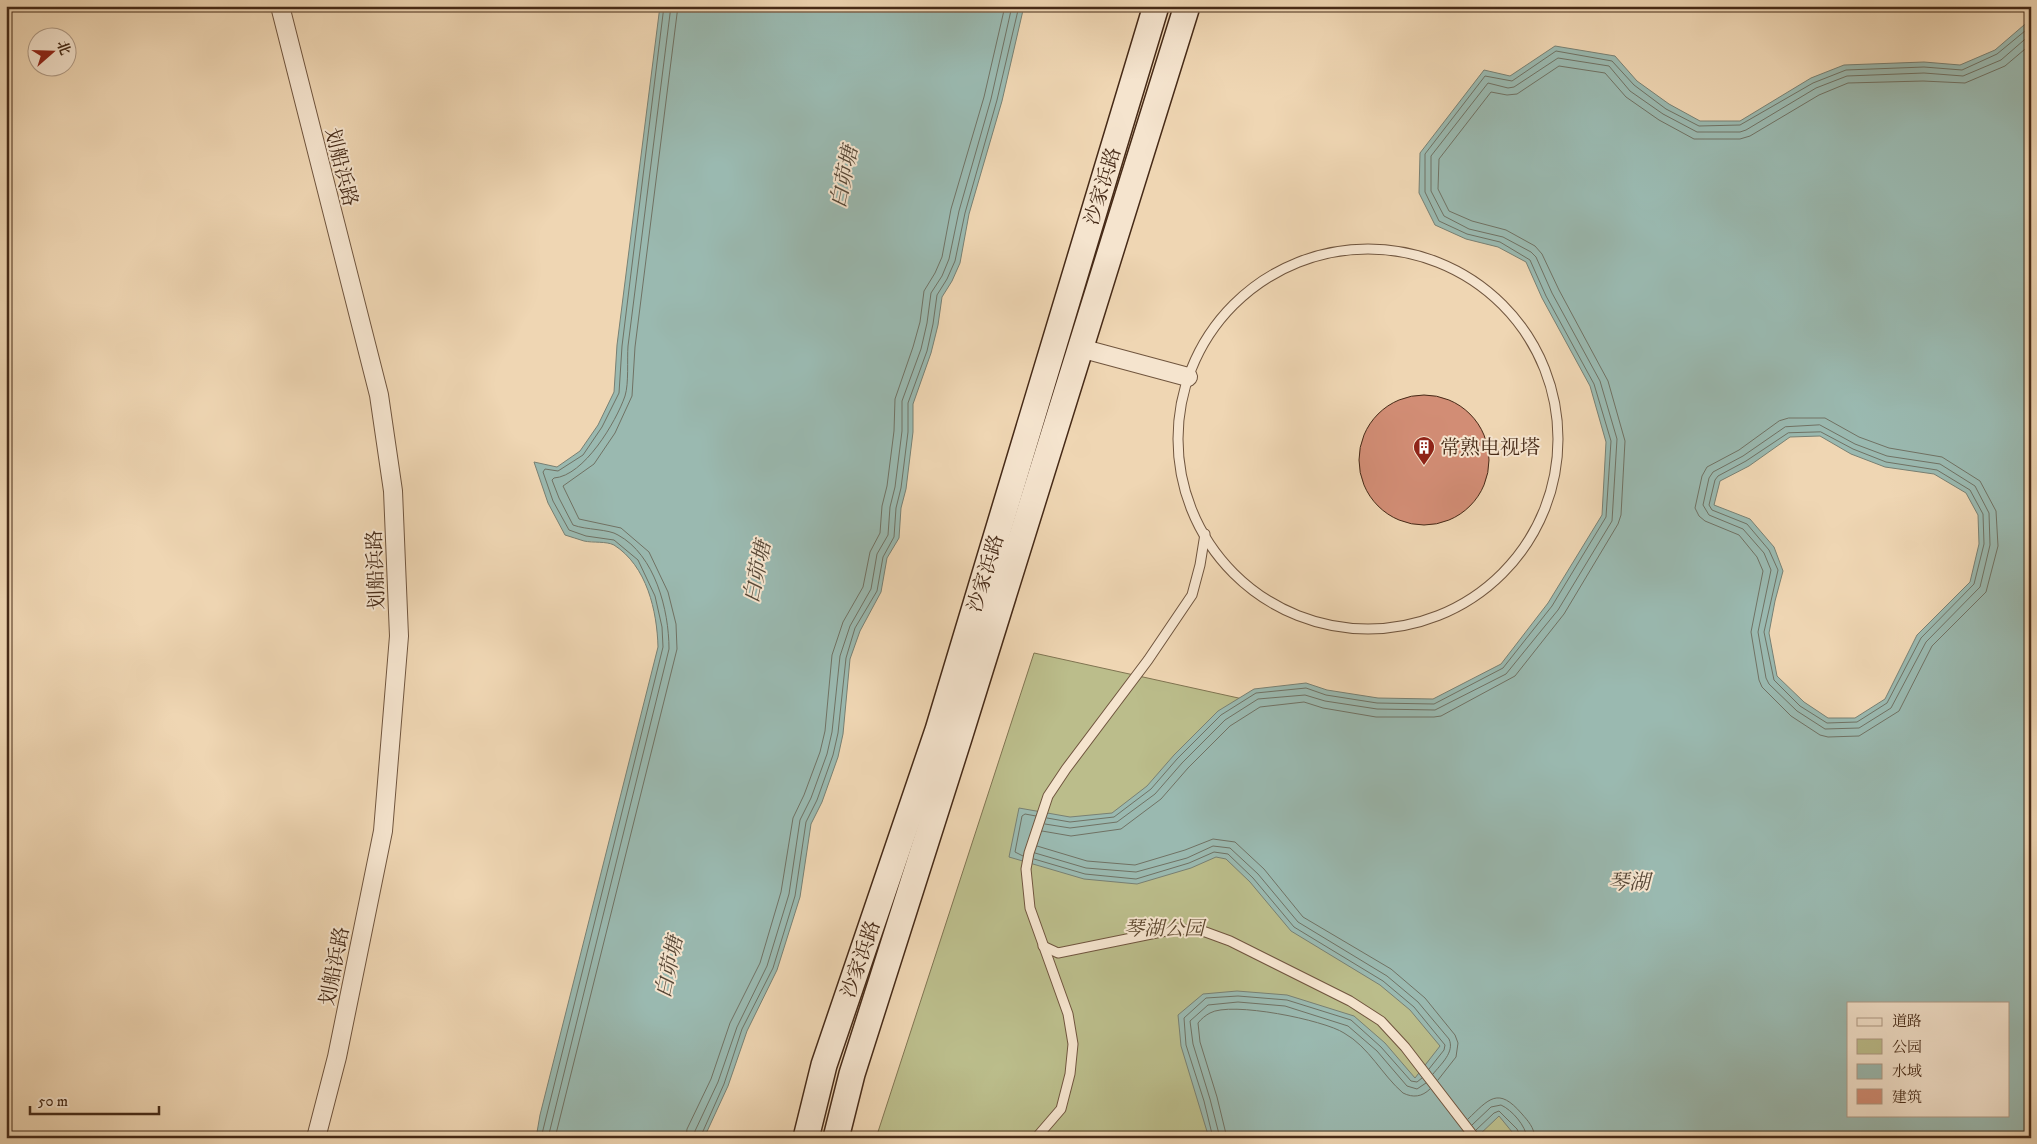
<svg xmlns="http://www.w3.org/2000/svg" width="2037" height="1144" font-family="'IM FELL DW Pica','Noto Serif SC',serif">
<rect width="100%" height="100%" fill="#efd6b3"/>
<filter id="stains"><feTurbulence type="fractalNoise" baseFrequency=".004" numOctaves="4"/><feColorMatrix values="0 0 0 0 .2 0 0 0 0 .09 0 0 0 0 .02 0 0 0 .5 -.17"/></filter>
<radialGradient id="worn" r=".72"><stop offset=".6" stop-color="#630" stop-opacity="0"/><stop offset="1" stop-color="#630" stop-opacity=".3"/></radialGradient>
<polygon fill="#bbbd8b" stroke="#807451" points="1034,653 1252,701 1595,1138 876,1138"/>
<g fill="#9ab9b0" stroke="#788073" fill-rule="evenodd">
<path d="M660,6H1024L1002,101L969,214L960,263L952,281L942,297L938,325L931,353L913,404V432L906,489L901,508L899,538L887,558L881,592L860,631L850,659L843,734L838,757L822,802L811,824L800,897L777,970L747,1031L728,1086L704,1138H536L540,1115L658,647C657,611 647,566 614,545C606,541 593,543 584,541C578,539 571,537 565,535L548,503L534,462L557,467L580,451L598,425L614,392L617,345Z"/>
<path d="M2031,19V1138H1517L1499,1116L1476,1138H1209L1181,1046L1178,1015L1203,994L1237,991L1287,995L1354,1016L1385,1043L1415,1078L1440,1046L1410,1010L1380,985L1291,931L1250,882L1226,859L1216,857L1191,868L1137,884L1084,879L1009,857L1019,808L1070,817L1112,813L1147,786L1174,755L1218,711L1254,689L1306,683L1327,690L1378,698L1433,699L1501,664L1548,603L1602,515L1606,442L1590,386L1542,298L1526,262L1498,247L1466,239L1435,225L1419,193L1420,153L1484,70L1510,76L1555,46L1615,56L1637,81L1669,104L1700,121H1740L1811,78L1844,65L1924,62L1960,65L1995,50ZM1820,436L1851,454L1885,467L1934,474L1966,493L1978,515L1979,544L1970,582L1917,635L1885,699L1855,718H1828L1804,702L1777,676L1769,633L1775,601L1783,571L1774,547L1750,519L1714,505L1720,481L1749,466L1790,437ZM1848,1003H2008V1115H1848Z"/>
</g>
<g fill="none" stroke-linecap="round" stroke-linejoin="round">
<g stroke="#707264" stroke-width="1">
<polygon points="1789,418 1825,418 1859,437 1889,448 1942,457 1980,481 1996,511 1998,546 1986,592 1932,646 1899,711 1859,736 1828,737 1820,735 1791,716 1762,687 1759,680 1751,632 1763,571 1757,557 1739,535 1705,521 1699,516 1695,508 1702,476 1707,467 1739,450 1779,421"/>
<polygon points="1820,425 1855,444 1887,456 1940,464 1975,486 1989,513 1990,545 1980,587 1926,642 1891,708 1859,728 1825,729 1797,711 1769,684 1766,678 1758,632 1771,570 1764,553 1743,529 1709,515 1703,505 1709,478 1713,472 1743,456 1785,427"/>
<polygon points="1821,432 1853,449 1886,462 1937,470 1970,490 1983,514 1984,544 1974,584 1921,638 1887,703 1857,722 1827,723 1800,706 1774,680 1764,632 1778,570 1769,550 1747,524 1712,510 1709,505 1715,480 1718,476 1746,461 1788,433"/>
<polyline points="1047,818 1070,822 1114,817 1151,789 1177,759 1221,715 1256,693 1306,688 1326,695 1377,703 1434,704 1503,668 1552,606 1606,517 1611,441 1594,384 1546,296 1530,260 1500,242 1467,234 1439,221 1425,192 1425,154 1485,76 1512,81 1556,51 1612,61 1634,85 1666,109 1699,126 1740,125 1813,83 1846,70 1924,67 1962,70 1997,54 2031,26"/>
<polyline points="1045,824 1070,828 1117,822 1155,794 1182,763 1225,720 1258,699 1305,695 1325,701 1377,709 1435,710 1506,674 1558,610 1612,521 1617,439 1600,381 1552,293 1536,257 1531,252 1503,237 1469,229 1444,216 1431,191 1431,156 1488,83 1508,88 1514,87 1558,58 1609,66 1630,91 1663,114 1697,132 1740,132 1746,130 1816,88 1847,76 1924,73 1963,76 2001,60 2031,34"/>
<polyline points="1042,831 1071,836 1121,829 1161,799 1188,768 1230,726 1260,707 1304,702 1323,708 1376,717 1434,717 1441,716 1515,676 1564,614 1618,524 1621,515 1625,441 1608,381 1559,290 1542,254 1535,246 1506,230 1472,221 1449,211 1438,189 1439,159 1491,92 1507,95 1517,94 1559,66 1605,73 1626,97 1659,120 1694,139 1740,139 1750,136 1819,95 1848,83 1923,81 1965,83 2005,66 2031,44"/>
<polyline points="1037,846 1087,861 1135,865 1185,850 1213,839 1235,842 1264,869 1303,917 1391,969 1425,998 1455,1035 1458,1043 1456,1057 1438,1080"/>
<path d="M1035,853L1086,868L1136,872L1187,858L1213,846L1230,848L1258,874L1298,922L1387,976L1418,1002L1449,1039C1455,1052 1441,1064 1433,1074"/>
<polyline points="1023,856 1015,852 1022,816 1025,814 1036,816"/>
<polyline points="1034,859 1085,874 1136,879 1189,863 1214,852 1228,854 1253,878 1294,927 1383,981 1414,1007 1445,1045 1444,1050 1429,1069"/>
<path d="M1468,1119C1489,1099 1498,1086 1522,1114C1528,1121 1534,1127 1535,1138"/>
<path d="M1472,1125L1491,1107L1501,1105C1512,1110 1526,1126 1527,1138"/>
<polyline points="1476,1130 1494,1113 1499,1111 1517,1129 1521,1138"/>
<polyline points="541,1138 663,647 662,627 655,596 638,560 614,540 586,536 569,530 553,501 543,472 545,469 558,471 583,455 602,427 619,393 622,346 664,6"/>
<path d="M548,1138L669,649C669,610 655,555 618,535C609,529 586,530 573,525L559,498L552,480L554,478C584,476 616,422 625,396C629,383 627,360 628,346L671,6"/>
<polyline points="555,1138 677,649 676,624 668,592 649,552 621,528 579,519 563,486 594,464 615,433 632,396 635,347 678,6"/>
<polyline points="686,1138 687,1129 711,1079 730,1023 760,963 781,892 793,818 804,795 820,752 825,731 832,655 843,622 863,587 870,552 880,533 882,506 887,486 894,431 895,399 913,347 920,322 924,291 935,273 942,257 951,209 984,97 1005,6"/>
<polyline points="694,1138 695,1131 718,1082 737,1027 767,966 789,894 800,820 811,798 827,754 832,732 840,656 850,626 871,589 877,554 888,535 890,507 895,487 902,431 902,401 921,349 927,323 931,293 942,276 949,259 959,211 991,99 1012,6"/>
<polyline points="700,1138 724,1084 742,1029 773,968 795,896 806,822 817,800 833,755 838,733 846,658 855,628 877,591 883,557 894,537 896,508 901,488 908,432 908,403 927,351 933,324 937,295 947,279 955,261 965,213 997,100 1019,6"/>
<polyline points="1213,1138 1204,1101 1186,1045 1184,1018 1206,998 1238,996 1287,1000 1351,1020 1381,1047 1411,1081 1417,1082 1422,1078"/>
<polyline points="1220,1138 1210,1099 1193,1044 1190,1021 1208,1005 1238,1002 1285,1006 1348,1026 1377,1051 1407,1086 1417,1089 1426,1083"/>
<path d="M1227,1138L1217,1097L1200,1042L1198,1023C1201,1019 1206,1015 1210,1013C1231,1001 1324,1020 1344,1033C1369,1047 1382,1075 1403,1093C1413,1098 1422,1097 1430,1089"/>
</g>
</g>
<circle fill="#d28d75" stroke="#462a17" cx="1424" cy="460" r="65"/>
<g fill="none" stroke-linecap="round" stroke-linejoin="round">
<g stroke="#70553e" stroke-width="11">
<g id="lane">
<circle cx="1368" cy="439" r="190"/>
<polyline points="1043,946 1058,953 1176,929 1200,930 1230,941 1350,1001 1381,1021 1405,1047 1475,1138"/>
<polyline points="1036,1138 1061,1109 1070,1074 1073,1044 1068,1014 1030,908 1026,869 1029,853 1048,796 1066,769 1148,660 1192,595 1200,565 1205,534"/>
</g>
</g>
<g stroke="#70553e" stroke-width="20">
<g id="street">
<polyline points="280,6 379,395 393,491 399,636 383,831 337,1057 316,1138"/>
<polyline points="1080,348 1188,377"/>
</g>
</g>
<g stroke="#462a17" stroke-width="28">
<g id="secondary">
<polyline points="806,1138 824,1065 938,730 1156,6"/>
<polyline points="836,1138 852,1074 959,738 1187,6"/>
</g>
</g>
<use href="#lane" stroke="#f5e4ce" stroke-width="9"/>
<use href="#street" stroke="#f5e4ce" stroke-width="18"/>
<use href="#secondary" stroke="#f5e4ce" stroke-width="25"/>
</g>
<defs>
<g id="building-pin" transform="scale(1.125)"><path d="M0 17L-7.5 6A9.5 9.5 0 1 1 7.5 6Z" fill="#8f2418" stroke="#f5e4ce"/><path d="M-4-6H4V6H1V3H-1V6H-4ZM-2.5-4.3h1.7v1.8h-1.7ZM.8-4.3h1.7v1.8H.8ZM-2.5-1h1.7V.8h-1.7ZM.8-1h1.7V.8H.8Z" fill="#fff"/></g>
</defs>
<g fill-rule="evenodd">
<use href="#building-pin" x="1424" y="447"/>
</g>
<g text-anchor="middle" stroke-width="4" stroke-linejoin="round" paint-order="stroke">
<g font-size="20" fill="#462a17" stroke="#f5e4ce">
<text transform="translate(342 167) rotate(76)" y="7">划船浜路</text>
<text transform="translate(1102 186) rotate(-73)" y="7">沙家浜路</text>
<text transform="translate(375 570) rotate(-92)" y="7">划船浜路</text>
<text transform="translate(985 573) rotate(-73)" y="7">沙家浜路</text>
<text transform="translate(860 959) rotate(-71)" y="7">沙家浜路</text>
<text transform="translate(334 966) rotate(-79)" y="7">划船浜路</text>
</g>
<g font-size="20" fill="#462a17" stroke="#f5e4ce" text-anchor="start">
<text x="1440" y="454">常熟电视塔</text>
</g>
<g font-size="20" font-style="italic" fill="#5d472e" stroke="#f5e4ce">
<text x="1164" y="935">琴湖公园</text>
</g>
<g font-size="21" font-style="italic" fill="#574736" stroke="#f5e4ce">
<text transform="translate(844 177) rotate(-78)" y="7">白茆塘</text>
<text transform="translate(757 572) rotate(-78)" y="7">白茆塘</text>
<text x="1629" y="889">琴湖</text>
<text transform="translate(669 967) rotate(-78)" y="7">白茆塘</text>
</g>
</g>
<rect width="2037" height="1144" fill="none" stroke="#efd6b3" stroke-width="25"/>
<rect x="8" y="8" width="2022" height="1129" fill="none" stroke="#462a17" stroke-width="2.5"/>
<rect x="12" y="12" width="2012" height="1119" fill="none" stroke="#462a17"/>
<rect x="1847" y="1002" width="162" height="115" fill="#f5e4ce" stroke="#af9a85"/>
<rect x="1857" y="1018" width="25" height="8" fill="#f5e4ce" stroke="#af9a85"/>
<text x="1892" y="1026" font-size="15" fill="#462a17">道路</text>
<rect x="1857" y="1039" width="25" height="15" fill="#bbbd8b" stroke="#af9a85"/>
<text x="1892" y="1052" font-size="15" fill="#462a17">公园</text>
<rect x="1857" y="1064" width="25" height="15" fill="#9ab9b0" stroke="#af9a85"/>
<text x="1892" y="1076" font-size="15" fill="#462a17">水域</text>
<rect x="1857" y="1089" width="25" height="15" fill="#d28d75" stroke="#af9a85"/>
<text x="1892" y="1102" font-size="15" fill="#462a17">建筑</text>
<g transform="translate(52 52) rotate(70)"><circle r="24" fill="#f5e4ce" stroke="#af9a85"/>
<path d="M0-4L9 19L0 12L-9 19Z" fill="#8f2418"/>
<text y="-8" font-size="14" font-weight="bold" text-anchor="middle" fill="#462a17">北</text>
</g>
<path d="M30 1106v8h129v-8" fill="none" stroke="#462a17" stroke-width="2.5"/>
<text x="38" y="1106" font-size="15" fill="#462a17" stroke="#f5e4ce" stroke-width="4" paint-order="stroke">50 m</text>
<rect width="100%" height="100%" filter="url(#stains)"/>
<rect width="100%" height="100%" fill="url(#worn)"/>
</svg>
